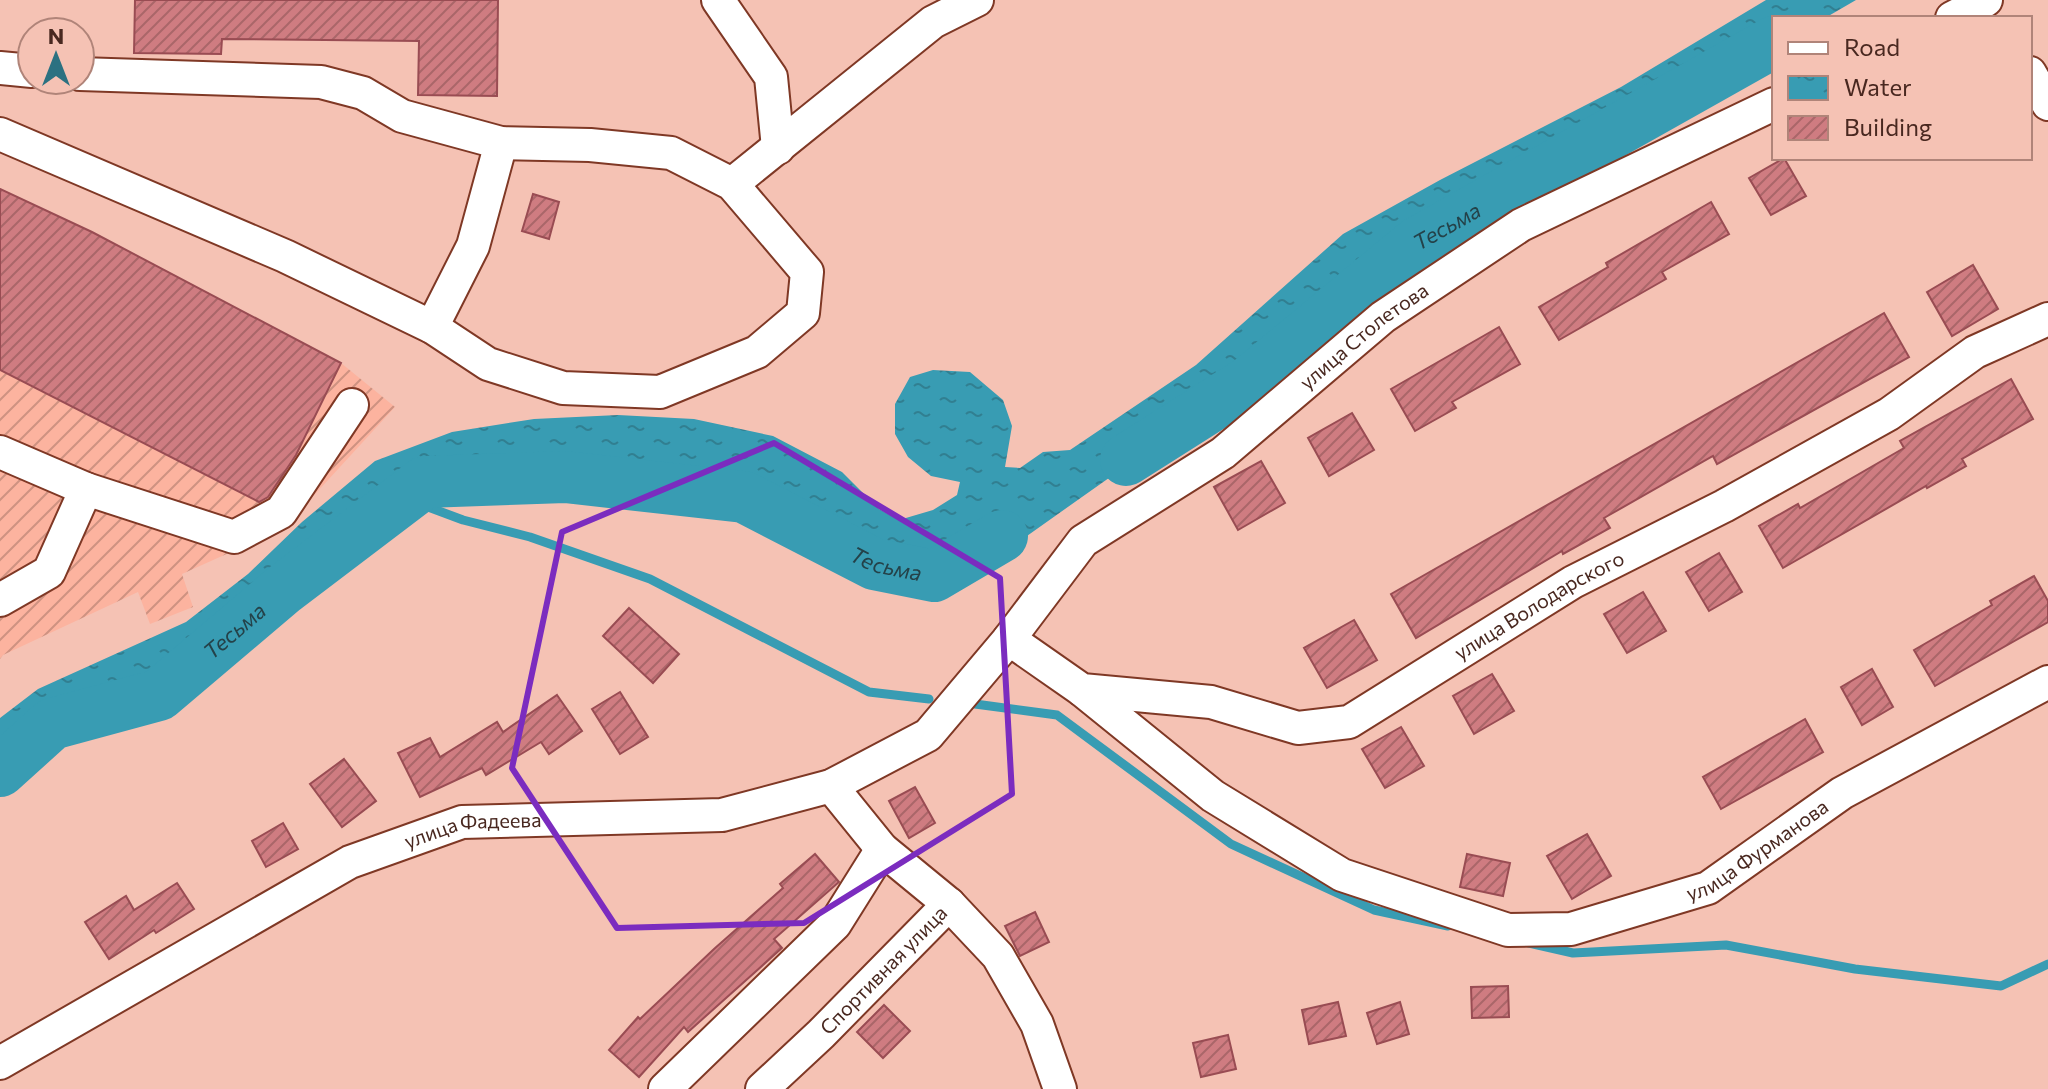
<svg xmlns="http://www.w3.org/2000/svg" width="2048" height="1089" font-family="Commissioner,sans-serif">
<defs>
<pattern id="industrial-furrows" width="10" height="10" patternUnits="userSpaceOnUse" patternTransform="scale(2)"><rect width="10" height="10" fill="#fcb39f"/><path d="M-1 1l2-2M0 10L10 0M9 11l2-2" fill="none" stroke="#ce9281"/></pattern>
<pattern id="water-ripples" width="26" height="14" patternUnits="userSpaceOnUse" patternTransform="scale(2)"><rect width="26" height="14" fill="#389cb3"/><path d="M2 4q2-2 4 0t4 0M15 11q2-2 4 0t4 0" fill="none" stroke="#317f91"/></pattern>
<pattern id="building-hatch" width="6" height="6" patternUnits="userSpaceOnUse" patternTransform="scale(2)"><rect width="6" height="6" fill="#cf7c81"/><path d="M-1 1l2-2M0 6l6-6M5 7l2-2" fill="none" stroke="#aa6669"/></pattern>
</defs>
<rect width="100%" height="100%" fill="#f5c2b4"/>
<polygon fill="url(#industrial-furrows)" points="0,189 92,232 341,363 395,407 284,528 182,574 193,607 150,624 138,592 3,655 0,659"/>
<polygon fill="url(#water-ripples)" points="1766,0 1856,0 1825,18 1774,18 1774,44 1510,184 1411,242 1238,379 1174,432 990,562 951,573 890,563 819,511 748,480 562,461 478,475 369,510 316,557 271,608 219,645 167,672 94,701 11,748 0,759 0,718 38,689 186,622 248,574 302,522 375,461 452,432 534,419 618,415 694,419 773,436 842,472 879,509 899,520 933,510 957,495 960,482 931,476 908,457 895,434 895,404 910,377 933,370 970,372 1003,400 1012,426 1005,467 1020,468 1043,452 1070,450 1196,365 1343,234 1440,180 1621,87"/>
<g fill="none" stroke-linecap="round" stroke-linejoin="round">
<g stroke="#389cb3" stroke-width="9">
<polyline points="404,498 463,520 530,537 650,579 869,692 929,699"/>
<polyline points="975,704 1057,715 1231,844 1374,910 1448,926"/>
<polyline points="1529,943 1573,953 1726,945 1855,969 2001,986 2048,964"/>
</g>
<g stroke="#389cb3" stroke-width="52">
<path id="s1" d="M1126,460L1249,382L1417,243L1774,42"/>
<path id="s2" d="M0,771L52,724L159,695L284,589L425,482L565,477L744,497L874,564L934,576L1002,536"/>
</g>
</g>
<g fill="url(#building-hatch)" stroke="#994c53" stroke-width="2">
<polygon points="135,0 498,0 497,96 418,95 419,41 222,39 221,54 134,53"/>
<polygon points="1784,158 1806,196 1771,215 1749,178"/>
<polygon points="0,189 92,232 341,363 296,455 268,497 259,502 0,370"/>
<polygon points="533,194 559,202 549,239 522,231"/>
<polygon points="1711,202 1729,234 1662,272 1666,279 1559,340 1539,307 1608,267 1606,263"/>
<polygon points="1973,265 1998,309 1952,336 1927,292"/>
<polygon points="1884,313 1909,357 1717,464 1713,456 1604,518 1610,528 1563,554 1562,551 1416,638 1391,594"/>
<polygon points="1499,327 1520,364 1452,402 1456,408 1415,431 1391,389"/>
<polygon points="2011,379 2033,419 1962,459 1966,466 1927,488 1926,486 1783,568 1759,526 1798,504 1800,508 1904,448 1900,441"/>
<polygon points="1352,413 1374,450 1329,476 1308,438"/>
<polygon points="1261,461 1285,503 1238,530 1214,487"/>
<polygon points="1719,553 1742,592 1709,611 1686,572"/>
<polygon points="2034,576 2048,601 2048,622 1935,686 1914,650 1992,605 1990,601"/>
<polygon points="1643,592 1666,631 1627,653 1604,614"/>
<polygon points="629,608 679,654 653,683 603,636"/>
<polygon points="1354,620 1377,660 1327,688 1304,648"/>
<polygon points="1872,669 1893,707 1862,725 1841,687"/>
<polygon points="1492,674 1514,711 1474,734 1453,696"/>
<polygon points="620,692 648,737 620,754 592,709"/>
<polygon points="557,695 582,731 549,754 541,742 486,775 482,768 420,797 398,753 430,738 440,757 497,722 503,732"/>
<polygon points="1805,719 1823,752 1721,809 1703,777"/>
<polygon points="1401,727 1424,766 1385,788 1362,749"/>
<polygon points="344,759 376,801 342,827 310,784"/>
<polygon points="915,787 935,823 909,838 889,801"/>
<polygon points="283,823 298,849 266,867 252,841"/>
<polygon points="1587,834 1611,876 1572,899 1547,856"/>
<polygon points="815,854 839,882 774,939 782,948 688,1032 684,1027 639,1077 609,1050 638,1017 640,1019 714,949 783,888 780,884"/>
<polygon points="1467,854 1510,863 1503,896 1460,887"/>
<polygon points="177,883 194,909 156,933 154,930 109,959 85,922 126,896 134,910"/>
<polygon points="1035,912 1049,942 1020,956 1005,926"/>
<polygon points="1508,986 1509,1017 1472,1018 1471,987"/>
<polygon points="1338,1002 1346,1036 1309,1044 1302,1010"/>
<polygon points="1400,1002 1409,1034 1377,1044 1367,1013"/>
<polygon points="884,1005 910,1031 883,1058 857,1032"/>
<polygon points="1228,1035 1236,1069 1201,1077 1193,1043"/>
</g>
<g fill="none" stroke-linecap="round" stroke-linejoin="round">
<g stroke="#7f3825" stroke-width="36">
<g id="minor">
<polyline points="718,0 771,77 778,148"/>
<polyline points="1952,18 1986,0"/>
<polyline points="0,68 32,71"/>
<polyline points="2030,73 2048,104"/>
<polyline points="0,134 285,256 432,327 488,364 563,388 660,392 757,352 803,313 807,272 732,184 671,153 590,145 501,143 402,116 363,93 321,82 80,74"/>
<polyline points="732,184 933,22 977,0"/>
<polyline points="432,327 473,246 501,143"/>
<polyline points="0,452 86,489"/>
<polyline points="0,600 49,572 86,489 234,537 281,512 352,405"/>
<path id="s3" d="M1009,639L1082,690L1211,702L1298,728L1349,722L1573,582L1724,506L1889,414L1975,352L2048,319"/>
<path id="s4" d="M1082,690L1213,796L1342,875L1508,930L1571,929L1708,888L1842,793L2048,682"/>
<polyline points="831,786 882,849 949,904"/>
<path id="s5" d="M0,1063L350,862L462,822L722,815L831,786L928,735L1009,639L1083,541L1223,453L1383,317L1521,225L1774,104"/>
<polyline points="665,1089 835,924 882,849"/>
<path id="s6" d="M762,1089L821,1034L949,904L998,956L1037,1024L1060,1089"/>
</g>
</g>
<use href="#minor" stroke="#fff" stroke-width="32"/>
</g>
<path fill="none" stroke="#7b2cbf" stroke-width="6" stroke-linejoin="round" d="M774,443L1000,578L1012,794L804,923L617,928L512,768L562,532Z"/>
<g text-anchor="middle" stroke-width="6" stroke-linejoin="round" paint-order="stroke">
<g font-size="20" fill="#492820" stroke="#f5c2b4">
<text dy="7" stroke="none"><textPath href="#s5" startOffset="1602">улица Столетова</textPath></text>
<text dy="7" stroke="none"><textPath href="#s3" startOffset="584">улица Володарского</textPath></text>
<text dy="7" stroke="none"><textPath href="#s5" startOffset="532">улица Фадеева</textPath></text>
<text dy="7" stroke="none"><textPath href="#s4" startOffset="762">улица Фурманова</textPath></text>
<text dy="7" stroke="none"><textPath href="#s6" startOffset="170">Спортивная улица</textPath></text>
</g>
<g font-size="22" font-style="italic" fill="#244249" stroke="#f5c2b4">
<text dy="8" stroke="none"><textPath href="#s1" startOffset="398">Тесьма</textPath></text>
<text dy="8" stroke="none"><textPath href="#s2" startOffset="1000">Тесьма</textPath></text>
<text dy="8" stroke="none"><textPath href="#s2" startOffset="280">Тесьма</textPath></text>
</g>
</g>
<rect x="1772" y="16" width="260" height="144" fill="#f5c2b4" stroke="#b08479" stroke-width="2"/>
<rect x="1788" y="42" width="40" height="12" fill="#ffffff" stroke="#b08479" stroke-width="2"/>
<text x="1844" y="56" font-size="24" fill="#492820">Road</text>
<rect x="1788" y="76" width="40" height="24" fill="url(#water-ripples)" stroke="#b08479" stroke-width="2"/>
<text x="1844" y="96" font-size="24" fill="#492820">Water</text>
<rect x="1788" y="116" width="40" height="24" fill="url(#building-hatch)" stroke="#b08479" stroke-width="2"/>
<text x="1844" y="136" font-size="24" fill="#492820">Building</text>
<g transform="translate(56 56)"><circle r="38" fill="#f5c2b4" stroke="#b08479" stroke-width="2"/>
<path d="M0-6L14 30L0 20L-14 30Z" fill="#2c7181"/>
<text y="-12" font-size="22" font-weight="bold" text-anchor="middle" fill="#492820">N</text>
</g>
</svg>
